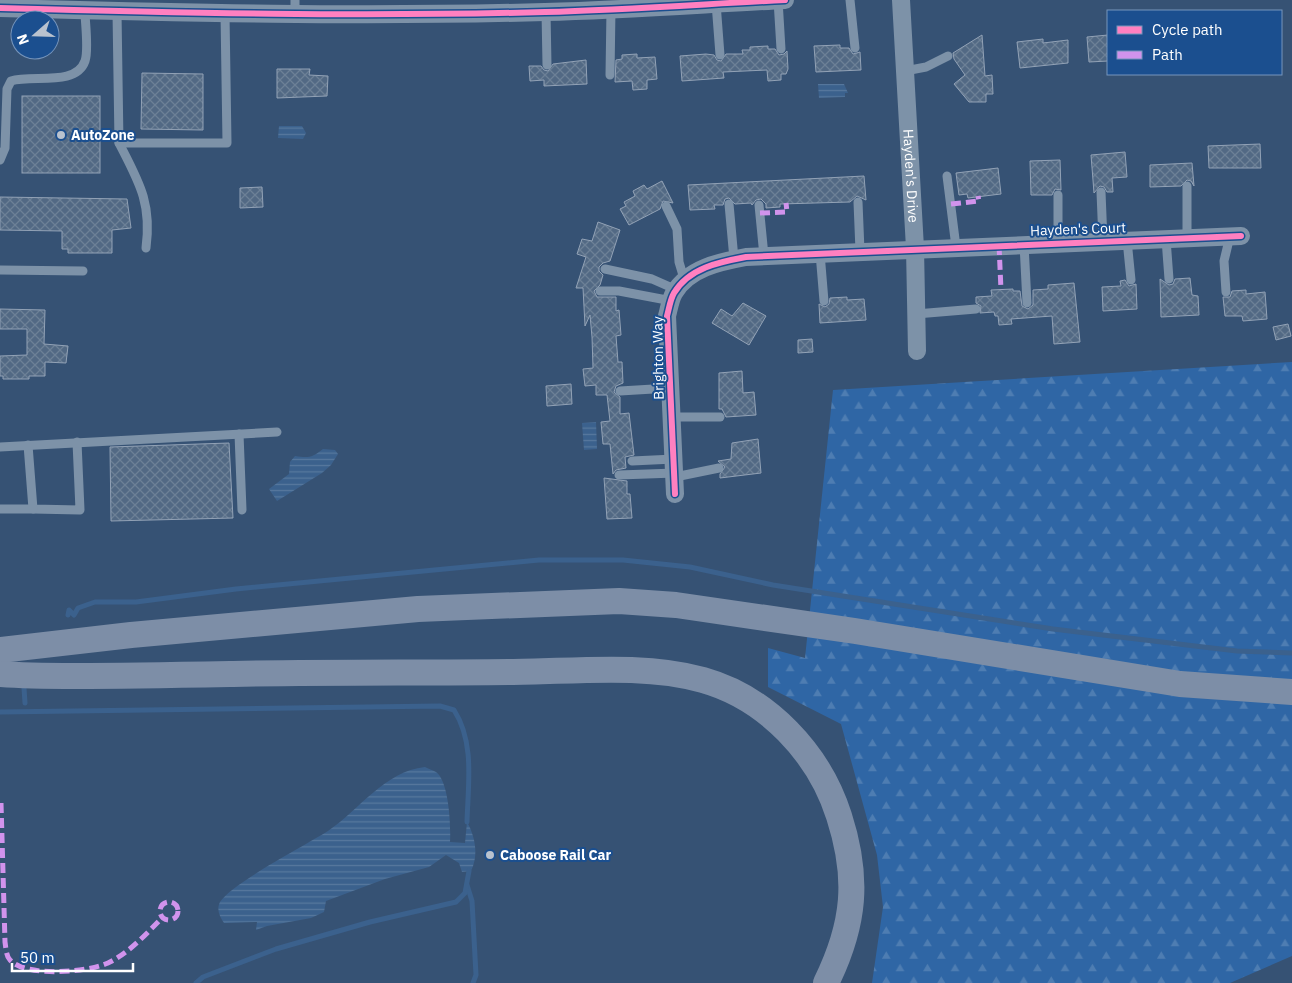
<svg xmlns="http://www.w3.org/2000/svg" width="1292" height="983" font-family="'IBM Plex Sans',sans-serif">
<defs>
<pattern id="forest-firs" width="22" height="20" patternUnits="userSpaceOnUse" patternTransform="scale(1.25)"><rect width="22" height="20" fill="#2f66a5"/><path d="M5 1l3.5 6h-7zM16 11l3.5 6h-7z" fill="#4e7db2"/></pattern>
<pattern id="water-rules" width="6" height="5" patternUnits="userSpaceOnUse" patternTransform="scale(1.25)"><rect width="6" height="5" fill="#3b618d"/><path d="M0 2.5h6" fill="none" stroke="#58799e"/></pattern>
<pattern id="building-cross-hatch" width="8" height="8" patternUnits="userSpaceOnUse" patternTransform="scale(1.25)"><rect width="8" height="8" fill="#526984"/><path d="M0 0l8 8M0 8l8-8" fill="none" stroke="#6c8096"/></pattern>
</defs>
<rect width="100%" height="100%" fill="#365274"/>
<polygon fill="url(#forest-firs)" points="1292,362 1292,956 1230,983 872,983 883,907 877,855 841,724 768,687 768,648 805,658 833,390"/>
<g fill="url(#water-rules)">
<polygon points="818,84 844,84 848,93 845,93 845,97 819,98"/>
<polygon points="279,126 302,126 306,133 303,139 278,138"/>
<polygon points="596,422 597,449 584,450 582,423"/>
<path d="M323,449L335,450L338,454L331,465L322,473L277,501L269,489L289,474L290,462L295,456C308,458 312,458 323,449Z"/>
<path d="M425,767C428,769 433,770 436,772C449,781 451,827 450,842L465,843L467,822C475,836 479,855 471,871L462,872L459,863L446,855L429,867L385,879L326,901L324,912L311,918L267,926L256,930L257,922L224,923C220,917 216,910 220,902C232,883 306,845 328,831C359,810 385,771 425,767Z"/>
</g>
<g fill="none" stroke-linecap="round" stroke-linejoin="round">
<g stroke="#3b618d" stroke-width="5">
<polyline points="68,615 69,610 74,615 78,608 95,602 136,602 236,589 539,560 623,560 690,567 773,585 1053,629 1237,651 1292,653"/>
<polyline points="24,688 25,703"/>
<path d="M0,712L440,706L454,710C475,743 468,784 467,822"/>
<polyline points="467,885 472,901 476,975 473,983"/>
<polyline points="196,983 203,977 276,949 370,922 456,902 465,893 469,871"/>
</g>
</g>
<g fill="url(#building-cross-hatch)" stroke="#92a2b6">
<polygon points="982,35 985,76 992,75 993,94 986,94 986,102 969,102 954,84 965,75 954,59 953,53"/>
<polygon points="1108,35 1108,61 1089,62 1087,37"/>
<polygon points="1043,39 1043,43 1068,40 1068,63 1020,68 1017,42"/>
<polygon points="840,45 840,48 849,48 853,54 860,52 861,70 816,72 814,46"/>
<polygon points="768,46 768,49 775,49 779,55 784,54 787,51 788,69 786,74 781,74 781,80 768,81 767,70 723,72 724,78 682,81 680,56 706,54 714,55 717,60 721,61 726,54 743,54 742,50 750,50 750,47"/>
<polygon points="637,54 637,58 655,57 657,79 647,80 647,89 633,90 632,81 615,82 616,60 622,59 622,55"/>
<polygon points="586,60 587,84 544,86 544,80 530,81 529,66 541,66 544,70 548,71 553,64"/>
<polygon points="277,69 310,69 309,75 328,76 327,96 277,98"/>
<polygon points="142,73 203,74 203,130 141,129"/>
<rect x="22" y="96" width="78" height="77"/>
<polygon points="1260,144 1261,168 1209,168 1208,146"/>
<polygon points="1125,152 1127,177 1112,178 1113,192 1107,192 1104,187 1100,186 1094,193 1091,155"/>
<polygon points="1060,160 1061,190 1055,189 1052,195 1031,195 1030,161"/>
<polygon points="1192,163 1194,186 1191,181 1187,180 1181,186 1150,187 1150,165"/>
<polygon points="998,168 1001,194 968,198 967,194 959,195 956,173"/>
<polygon points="864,176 866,200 857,196 850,202 780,204 780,207 766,208 766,204 761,199 756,200 752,205 751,203 735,204 729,198 725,199 723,205 714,205 715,209 690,210 688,185"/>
<polygon points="662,181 673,203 663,201 660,209 629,225 620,209 626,206 624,202 635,196 633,191 644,185 647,189"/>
<polygon points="262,187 263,207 240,208 240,188"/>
<polygon points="0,197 127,199 131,228 112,230 112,253 68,253 68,249 62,249 62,231 0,230"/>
<polygon points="598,222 620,230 610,261 603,263 599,267 599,271 603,275 600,285 594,291 597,297 616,297 616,311 619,310 621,335 616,336 618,362 622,362 623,383 616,386 614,392 620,397 620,414 629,413 634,455 625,457 626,468 616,470 613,474 610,444 603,444 601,422 610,421 607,395 596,395 596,385 585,386 583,369 593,368 592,337 590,315 585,326 583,288 576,288 586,257 577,254 582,239 592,241"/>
<polygon points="1190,278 1192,295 1198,296 1199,315 1161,317 1160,279 1169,285 1173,284 1175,279"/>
<polygon points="1125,280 1129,286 1136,284 1137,309 1103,311 1102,287 1121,286 1120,281"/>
<polygon points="1074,283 1080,342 1054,344 1052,316 1011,319 1012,324 999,325 998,316 995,316 994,312 980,313 981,306 976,303 976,297 992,296 991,290 1013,289 1013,291 1020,291 1022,306 1028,309 1033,305 1033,290 1048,289 1048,285"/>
<polygon points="1246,290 1246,294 1265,292 1267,319 1243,321 1242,316 1225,316 1223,297 1230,297 1232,291"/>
<polygon points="847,297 847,300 864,299 866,320 820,323 819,304 825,307 829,304 830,298"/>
<polygon points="743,303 766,316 749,345 712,323 721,309 732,316"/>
<polygon points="0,309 45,310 44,344 68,346 66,363 45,362 45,376 29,376 29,379 3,379 3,376 0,376 0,356 27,355 27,329 0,329"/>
<polygon points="1288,324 1291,336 1276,340 1273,327"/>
<polygon points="812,339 813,352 798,353 798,340"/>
<polygon points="742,371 743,393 754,392 756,415 726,417 722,409 719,409 719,373"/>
<polygon points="571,384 572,404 547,406 546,386"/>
<polygon points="758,439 761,473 720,478 720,474 725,467 718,461 731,459 732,443"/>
<polygon points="229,443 233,518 111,521 110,447"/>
<polygon points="604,478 627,481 627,494 630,494 632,518 607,519"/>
</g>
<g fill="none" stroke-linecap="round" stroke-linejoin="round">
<g stroke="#7d92a8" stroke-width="9">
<polyline points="295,0 295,14"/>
<polyline points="778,0 781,49"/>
<polyline points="850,0 855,48"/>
<polyline points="716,3 720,55"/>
<polyline points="117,12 119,143 227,143 225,14"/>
<polyline points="546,12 547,65"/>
<polyline points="905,71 926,67 948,56"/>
<polyline points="610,75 611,9"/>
<path d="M119,143C139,182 152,203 146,248"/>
<path d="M0,160L5,148L7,89L11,81C32,74 76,87 85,61C89,50 85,23 85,11"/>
<polyline points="947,176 956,247"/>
<polyline points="1101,192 1103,241"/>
<polyline points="858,202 860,251"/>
<polyline points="729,204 734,259"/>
<polyline points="759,205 764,256"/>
<polyline points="666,206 677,229 679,262 685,282"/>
<polyline points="1187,238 1187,186"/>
<polyline points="1166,239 1169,279"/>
<polyline points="1127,240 1131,280"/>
<polyline points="1054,243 1058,227 1058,195"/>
<polyline points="1024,244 1027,303"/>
<polyline points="820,253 824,301"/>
<polyline points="605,269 652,279 677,290"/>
<polyline points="0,270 83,271"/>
<polyline points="600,291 619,291 672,301"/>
<polyline points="1226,292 1224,261 1230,236"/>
<polyline points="916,314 976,309"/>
<polyline points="620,391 670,388"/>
<polyline points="672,417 720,417"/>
<polyline points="239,434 242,510"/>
<polyline points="28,445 33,509 80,510 77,442"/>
<polyline points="0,447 277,432"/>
<polyline points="632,461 674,459"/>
<polyline points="619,475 675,473"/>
<polyline points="675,477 719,468"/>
<polyline points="0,509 33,509"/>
</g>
<g stroke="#7d92a8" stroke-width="18">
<path id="s1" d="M901,0L915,248L917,351"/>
<path d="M0,8C182,13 363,17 545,12C625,10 705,4 785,0"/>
<path d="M675,494L667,316C669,309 670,300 674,293C689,268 719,262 746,257L1241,236"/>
</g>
<g stroke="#7d8ea7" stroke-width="26">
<polyline points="0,650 131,635 418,609 619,601 676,605 855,631 1180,684 1292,692"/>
<path d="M0,674C25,676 50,676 76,676C128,676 180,675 233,674C325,672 417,673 509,672C570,672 643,663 703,680C767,698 819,753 839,816C859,878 855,924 826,983"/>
</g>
<g stroke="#d193ec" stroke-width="5" stroke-dasharray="10 5" stroke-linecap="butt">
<polyline points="951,204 979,201 978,196"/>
<polyline points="760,213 787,212 786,203"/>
<polyline points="999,245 1001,290"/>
<path d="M1,803L5,942C6,948 6,956 10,960C27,978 88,972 108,963C129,953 146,934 162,918"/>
<circle cx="169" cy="911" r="9"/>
</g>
<g stroke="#1b4f8f" stroke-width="9">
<g id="cycleway">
<path d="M0,8C182,13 363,17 545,12C625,10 705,4 785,0"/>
<path d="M675,494L667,316C669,309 670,300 674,293C689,268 719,262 746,257L1241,236"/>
</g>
</g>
<use href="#cycleway" stroke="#ff80c0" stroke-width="6"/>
</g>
<g fill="#b9c2ce" stroke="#1b4f8f" stroke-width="2">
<circle cx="61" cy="135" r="5"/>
<circle cx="490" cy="855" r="5"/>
</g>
<g text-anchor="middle" stroke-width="4" stroke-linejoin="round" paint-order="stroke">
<g font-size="14" font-weight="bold" fill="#fff" stroke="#1b4f8f" text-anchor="start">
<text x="71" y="140">AutoZone</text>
<text x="500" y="860">Caboose Rail Car</text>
</g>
<g font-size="14" fill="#fff" stroke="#1b4f8f">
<text dy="5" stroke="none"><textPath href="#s1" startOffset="176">Hayden's Drive</textPath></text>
<text transform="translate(1078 229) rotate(-2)" y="5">Hayden's Court</text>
<text transform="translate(658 358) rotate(-91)" y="5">Brighton Way</text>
</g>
</g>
<rect x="1107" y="10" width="175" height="65" fill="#1b4f8f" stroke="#7695bc"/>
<rect x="1117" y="26" width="25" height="8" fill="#ff80c0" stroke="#7695bc"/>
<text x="1152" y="35" font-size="15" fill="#ffffff">Cycle path</text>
<rect x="1117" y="51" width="25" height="8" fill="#d193ec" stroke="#7695bc"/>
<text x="1152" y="60" font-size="15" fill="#ffffff">Path</text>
<g transform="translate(35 35) rotate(250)"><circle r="24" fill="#1b4f8f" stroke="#7695bc"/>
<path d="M0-4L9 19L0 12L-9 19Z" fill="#b9c2ce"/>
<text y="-8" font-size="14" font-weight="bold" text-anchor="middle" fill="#ffffff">N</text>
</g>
<path d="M12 963v8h121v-8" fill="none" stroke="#ffffff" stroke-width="2.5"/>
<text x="20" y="963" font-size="15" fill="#ffffff" stroke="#1b4f8f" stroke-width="4" paint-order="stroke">50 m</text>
</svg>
